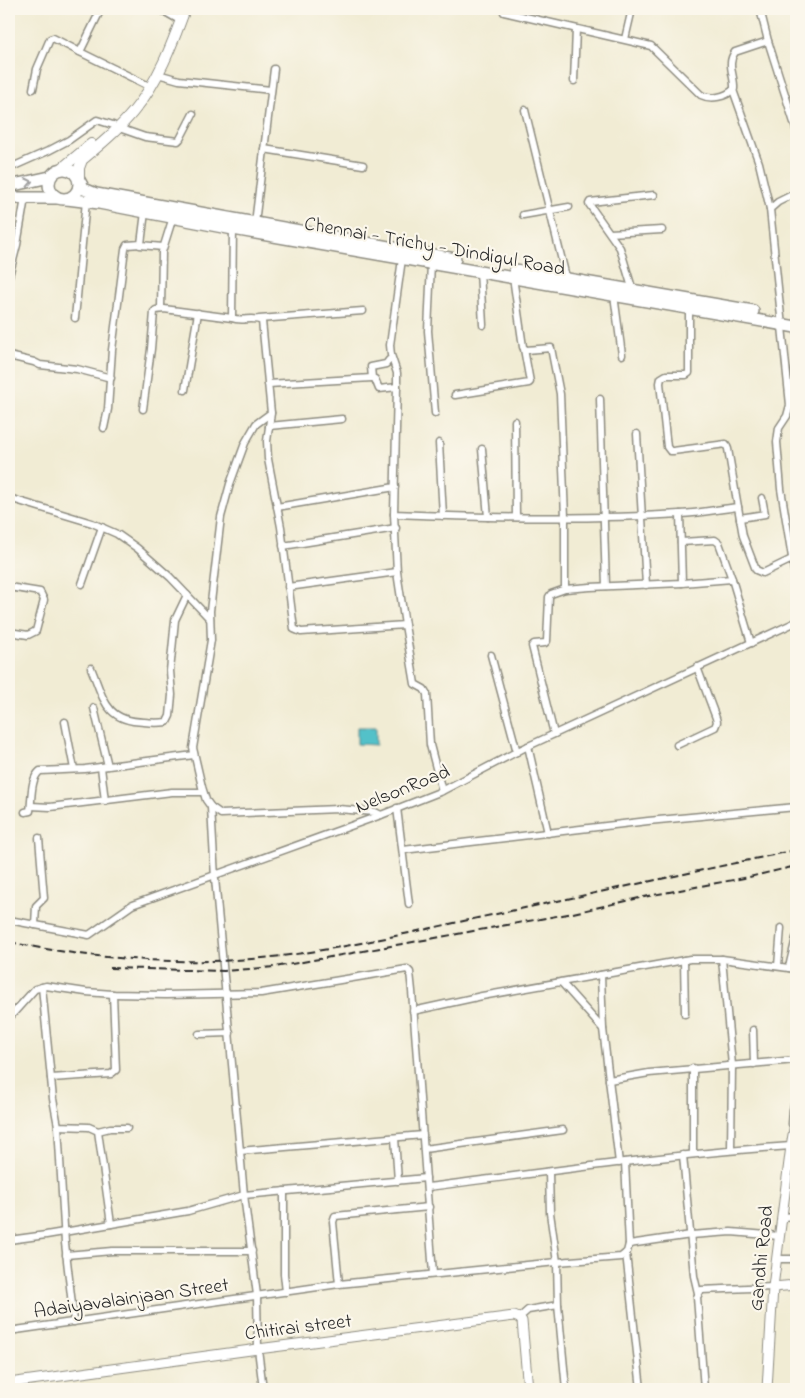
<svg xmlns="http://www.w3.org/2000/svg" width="805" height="1398" font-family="'Indie Flower',sans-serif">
<rect width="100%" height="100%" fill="#fbf7ec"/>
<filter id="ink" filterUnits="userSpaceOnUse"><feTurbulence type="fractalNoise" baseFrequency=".02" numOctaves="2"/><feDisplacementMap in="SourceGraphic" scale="10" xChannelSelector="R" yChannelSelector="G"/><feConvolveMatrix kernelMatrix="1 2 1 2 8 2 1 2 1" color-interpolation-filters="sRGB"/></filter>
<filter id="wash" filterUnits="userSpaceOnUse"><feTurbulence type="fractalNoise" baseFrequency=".0096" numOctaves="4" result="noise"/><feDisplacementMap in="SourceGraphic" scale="20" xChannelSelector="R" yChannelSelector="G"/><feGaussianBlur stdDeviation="1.12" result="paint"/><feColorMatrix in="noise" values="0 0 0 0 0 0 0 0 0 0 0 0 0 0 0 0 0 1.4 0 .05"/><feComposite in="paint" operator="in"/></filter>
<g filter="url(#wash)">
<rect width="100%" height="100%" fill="#f1ecd4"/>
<polygon fill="#53c1c9" stroke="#3f767a" points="357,727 376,727 376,745 357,744"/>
</g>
<g filter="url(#ink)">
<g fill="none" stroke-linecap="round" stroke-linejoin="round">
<g stroke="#8e8c80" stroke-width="9">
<g id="street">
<polyline points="160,9 181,21"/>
<polyline points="760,9 768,41 796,129"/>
<path d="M504,12L651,46L701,95C711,100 726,97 734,89C735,76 726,64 735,52L768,41"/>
<polyline points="625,39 632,9"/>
<polyline points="80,52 101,9"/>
<polyline points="158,74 179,80 271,90"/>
<polyline points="574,81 576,29"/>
<polyline points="33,89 37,69 50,39 53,38 80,52 151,87"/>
<polyline points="733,90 759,163 770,209"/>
<polyline points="525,110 567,281"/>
<polyline points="119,128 145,137 178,141 180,139 193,114"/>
<polyline points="264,149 363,165"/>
<polyline points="12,167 48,151 69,140 97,120 113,125"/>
<polyline points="796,193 778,202 770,209 790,405 787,416 779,428 777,442 781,489 796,582"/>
<polyline points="523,215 569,207"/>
<polyline points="255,223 274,69"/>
<path d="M233,227L232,318C242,322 253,316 262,321L271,413L256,424L245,443L230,484L221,517L210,611L211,640L193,748L202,787L206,800L211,807L221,814L338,809L375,812L381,815"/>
<polyline points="610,233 662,230"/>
<polyline points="140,245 163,247"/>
<path d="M402,259L390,345L391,355L397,373V387L394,514C490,518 586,520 681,514C701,513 719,509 738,507"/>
<polyline points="431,263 428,331 435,413"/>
<polyline points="480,271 483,325"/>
<polyline points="9,276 17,245 25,198"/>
<polyline points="513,277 523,347 526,350 551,348 560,394 565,517 565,589"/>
<polyline points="633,291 620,248 589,204 590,202 654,195"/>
<polyline points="614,295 622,355"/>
<polyline points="689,306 689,373 686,375 666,375 661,378 660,383 667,447 670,451 673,451 726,444 728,449 743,536 756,570 763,573 792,559"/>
<polyline points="161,308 162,252 173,217"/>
<polyline points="75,318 86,201"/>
<polyline points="259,319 363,311"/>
<polyline points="9,356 34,362 40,365 77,369 111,378"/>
<polyline points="392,360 389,360 386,364 371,367 372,378 375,379 379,389 397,387"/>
<polyline points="268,384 372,378"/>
<polyline points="185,390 198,313"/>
<polyline points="455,395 529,383 530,382 524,349"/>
<polyline points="600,399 606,586"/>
<polyline points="143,409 151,349 154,312 156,310 164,309 232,318"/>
<polyline points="271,413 267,441 268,459 281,527 294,629 301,632 405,625 397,572 394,514"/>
<polyline points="515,421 516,517"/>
<polyline points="269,426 342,419"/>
<polyline points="104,428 108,409 112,350 125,249 127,245 141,244 145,212"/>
<polyline points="637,434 646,585"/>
<polyline points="439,443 443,516"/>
<polyline points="482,449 488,517"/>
<polyline points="9,498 92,523 117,534 137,548 170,577 210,619"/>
<polyline points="277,507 395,487"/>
<polyline points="740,518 765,514 762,498"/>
<polyline points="681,542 715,540 719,543 732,579 751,643"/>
<polyline points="283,546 396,528"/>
<polyline points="682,583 732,579"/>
<polyline points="82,584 102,527"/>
<polyline points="9,587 40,592 44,600 36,631 28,635 9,632"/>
<polyline points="288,587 397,572"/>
<polyline points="405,625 415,684 424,689 427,694 430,745 442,791"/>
<polyline points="491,655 517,752"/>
<path d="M91,668C104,699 105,721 144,722C152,723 160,723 167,722L170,716L172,695L170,671L175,620L187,595"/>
<polyline points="94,708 108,766"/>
<polyline points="65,722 74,769"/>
<polyline points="554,734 532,646 534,644 545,643 547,641 549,597 551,594 565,589 590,587 682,583 680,514"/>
<polyline points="677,745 715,727 717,722 716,718 697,667"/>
<polyline points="528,746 548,833"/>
<polyline points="101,767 105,801"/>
<polyline points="31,806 50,807 172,792 203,792"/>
<polyline points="397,808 409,904"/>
<path d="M25,812L30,811C32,799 30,779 40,771L85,769L194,755"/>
<polyline points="403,850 648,821 796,807"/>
<polyline points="9,920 89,935 132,905 381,815 442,791 522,749 796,622"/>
<polyline points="35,925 36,906 44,898 39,838"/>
<polyline points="722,959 732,1065 731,1150"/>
<polyline points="684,960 685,1014"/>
<polyline points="778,966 781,928"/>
<path d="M789,968C791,957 794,948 796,938"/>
<polyline points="601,975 603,1029"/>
<polyline points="561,982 603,1029 619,1163"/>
<polyline points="42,987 53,1099 58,1126 89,1127 98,1131 111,1224"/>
<polyline points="413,1011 482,996 690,959 722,959 796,969"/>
<polyline points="9,1018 35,989 46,986 86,992 113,994 166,995 261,993 407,969 410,972 412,991 433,1274"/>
<polyline points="753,1030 754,1064"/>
<polyline points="199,1034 230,1033"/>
<polyline points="693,1068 693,1154"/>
<polyline points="51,1078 111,1074 116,1070 113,994"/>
<polyline points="609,1080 649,1073 796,1060"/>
<polyline points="792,1124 793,1110 796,1096"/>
<polyline points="58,1126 65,1243 74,1322"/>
<polyline points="98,1131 110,1128 127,1128"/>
<polyline points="395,1138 398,1181"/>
<polyline points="424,1149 563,1130"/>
<polyline points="240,1151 423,1135"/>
<polyline points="683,1155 694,1276 698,1293"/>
<polyline points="549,1172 550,1213 557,1262 558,1305 566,1389"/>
<path d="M427,1187C548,1172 669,1154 791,1146"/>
<polyline points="284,1191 284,1274 286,1292"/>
<polyline points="782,1217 796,1216"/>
<polyline points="9,1240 46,1235 188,1211 244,1195 215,878 211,807"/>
<polyline points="629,1244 691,1235 731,1232 779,1236"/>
<polyline points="626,1253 641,1389"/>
<polyline points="66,1255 112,1251 252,1251"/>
<polyline points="777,1259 796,1259"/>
<polyline points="339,1284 333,1222 335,1216 429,1207"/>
<polyline points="519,1318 528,1310 558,1305"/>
<polyline points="9,1331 339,1284 557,1262 621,1257 627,1252 629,1244 625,1162"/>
<polyline points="263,1389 258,1349 257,1295 244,1195 426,1178"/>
<polyline points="704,1389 697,1297 701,1290 773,1287"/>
</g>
</g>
<g stroke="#8e8c80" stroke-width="11">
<g id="secondary">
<polyline points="773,1287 796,1285"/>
<polyline points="9,1383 258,1349 514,1316 519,1318 522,1321 528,1389"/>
<polyline points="767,1389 773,1287 791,1146 796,1118"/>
</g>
</g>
<g stroke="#8e8c80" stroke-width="12">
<g id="primary">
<polyline points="61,169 91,144"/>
<path d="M79,180V168L82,160C100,145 118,130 133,112C158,82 172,45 185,9"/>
</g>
</g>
<g stroke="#8e8c80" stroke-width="14">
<g id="highway">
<circle cx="64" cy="184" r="15"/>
<polyline points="79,180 84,189 96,194 455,259"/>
<polyline points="9,186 50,177"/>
<polyline points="9,198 58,198"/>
<polyline points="67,199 99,203 233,229 796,327"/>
<polyline points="515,270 753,311"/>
</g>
</g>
<use href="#street" stroke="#fff" stroke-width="6"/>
<use href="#secondary" stroke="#fff" stroke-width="9"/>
<use href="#primary" stroke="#fff" stroke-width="10"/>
<use href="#highway" stroke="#fff" stroke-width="11"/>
<g stroke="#2b2b2b" stroke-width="2" stroke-dasharray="8 4" stroke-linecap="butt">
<path d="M9,942C95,960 193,967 281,956C355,947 428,928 501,913C600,892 698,871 796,850"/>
<polyline points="110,968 224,971 275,967 573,913 653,895 749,877 796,866"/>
</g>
</g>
<defs><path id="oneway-chevron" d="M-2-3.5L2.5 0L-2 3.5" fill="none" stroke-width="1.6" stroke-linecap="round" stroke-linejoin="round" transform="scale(1.25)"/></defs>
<use stroke="#a0a0a0" href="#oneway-chevron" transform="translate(29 182) rotate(-12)"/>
</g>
<g text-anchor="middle" stroke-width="4.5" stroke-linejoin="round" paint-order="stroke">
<g font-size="20" fill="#2b2b2b" stroke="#fbf7ec">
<text transform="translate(435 245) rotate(10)" y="7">Chennai - Trichy - Dindigul Road</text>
<text transform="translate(402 788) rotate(-22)" y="7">NelsonRoad</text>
<text transform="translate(760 1258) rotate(-84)" y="7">Gandhi Road</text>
<text transform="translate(131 1297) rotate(-8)" y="7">Adaiyavalainjaan Street</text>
<text transform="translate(298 1326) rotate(-7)" y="7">Chitirai street</text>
</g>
</g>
<rect width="805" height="1398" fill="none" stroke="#fbf7ec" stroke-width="30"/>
</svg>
